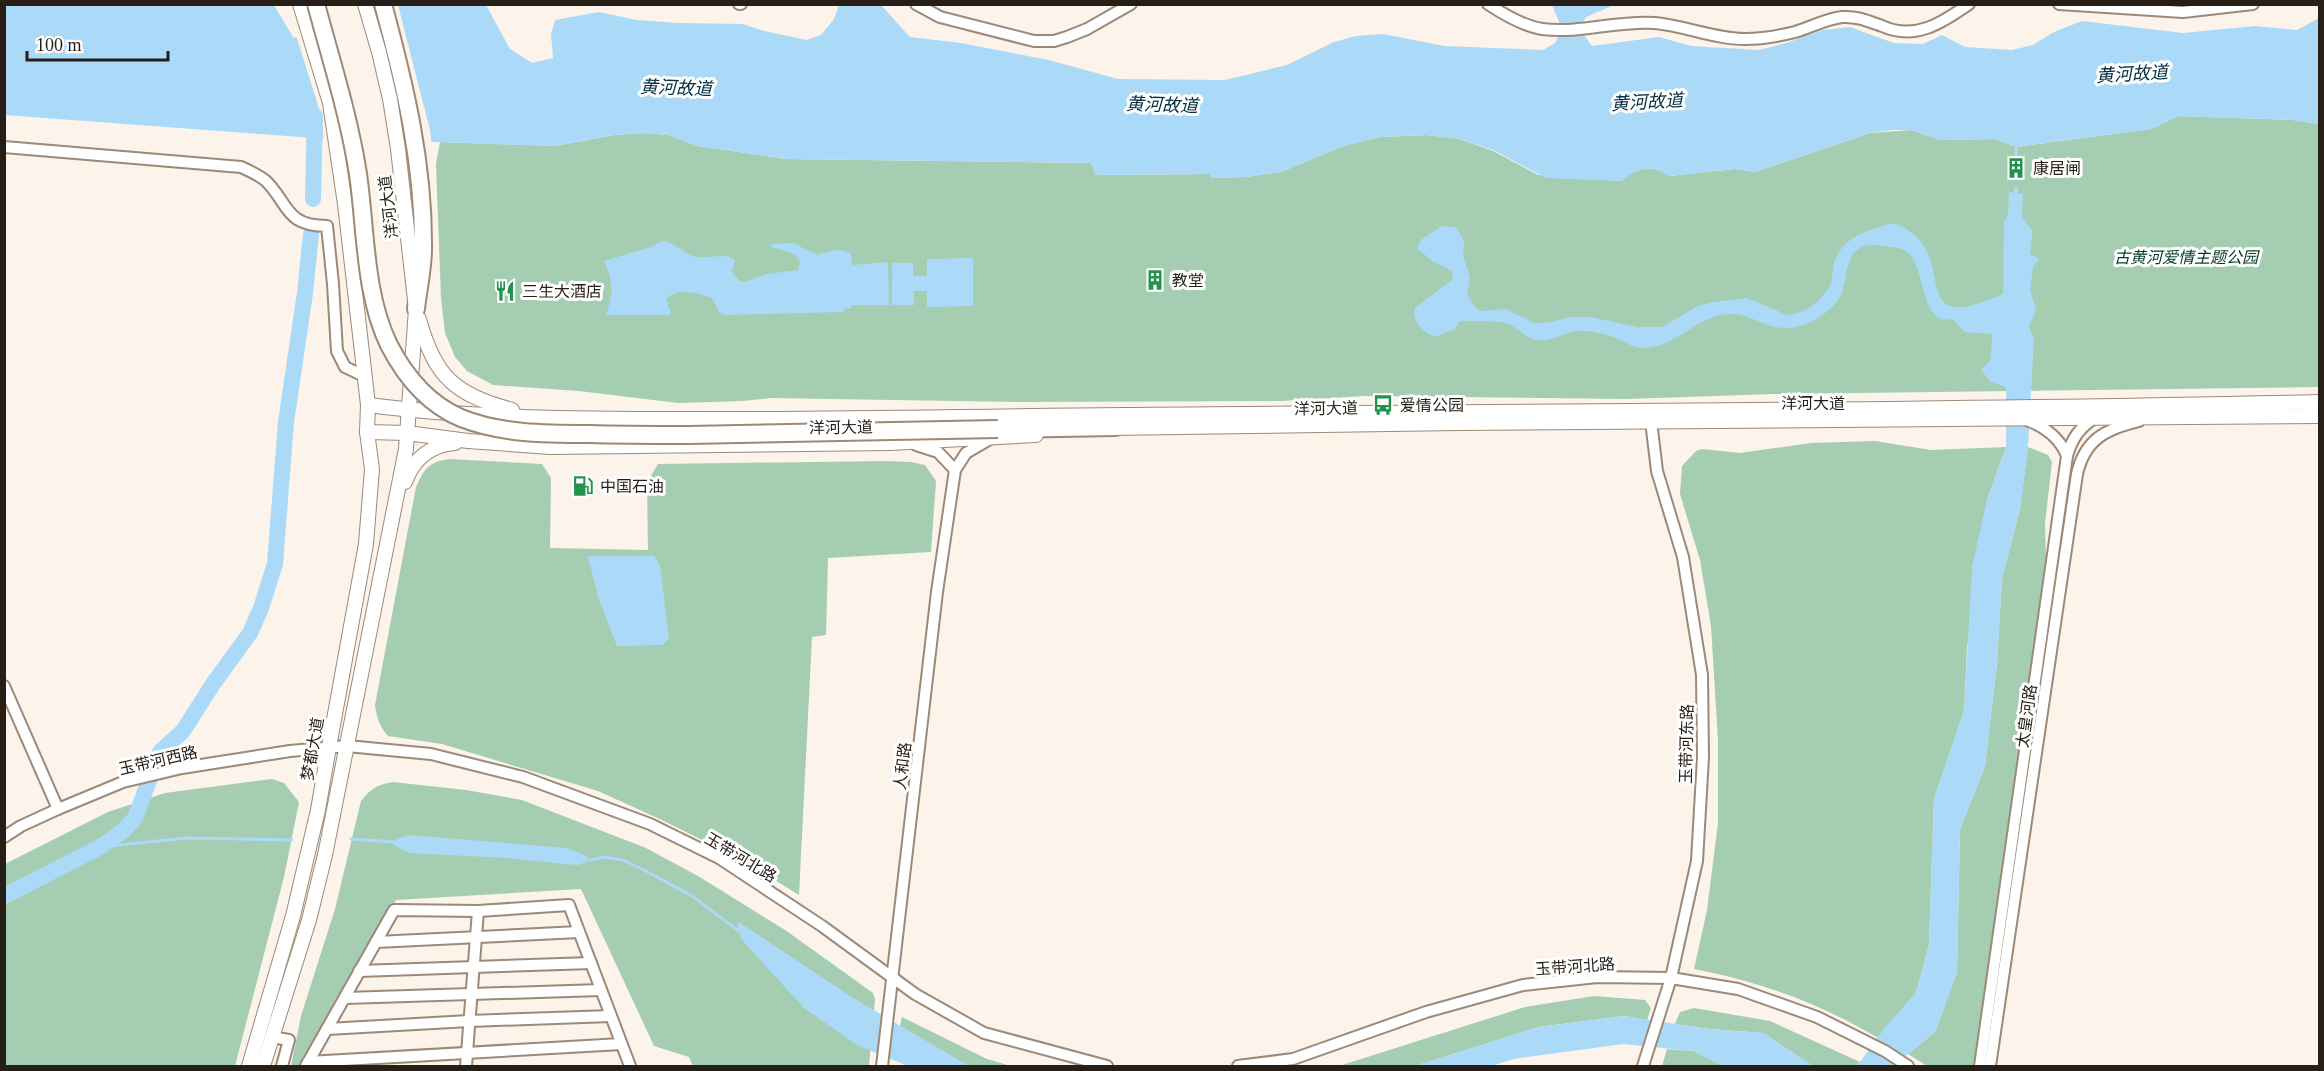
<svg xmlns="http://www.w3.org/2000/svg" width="2324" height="1071" font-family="'Times New Roman','Noto Sans SC',serif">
<rect width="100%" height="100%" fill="#fcf3eb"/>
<g fill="#a5cdb2">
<path d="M2178,116L2293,120L2319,124V387L1773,394L1626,399L1365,396L1282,401L1018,402L770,398L743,401L678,403L579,391L493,385L467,371L455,357L445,333L441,298L436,164L440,142L555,146L614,135L645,133L668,135L698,146L786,159L1091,163L1096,175L1210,174L1211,178L1246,177L1281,172L1343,146L1380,137L1427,135L1460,139L1493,151L1538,175L1621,181C1636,168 1652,163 1669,176L1735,169L1755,172L1870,133L1911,130L1940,140L1995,139L2016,147L2151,129Z"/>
<path d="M1875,441L1931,450L2006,447L1987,500L1967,648L1964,711L1934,799L1929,945L1916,993L1878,1038C1819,1003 1761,982 1694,969L1707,910L1718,823V741L1711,626L1700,560L1680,494L1682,466L1696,451L1702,449L1740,453L1811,443Z"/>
<polygon points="2028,447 2048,455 2052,462 2045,524 2046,561 1999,903 1974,1066 1927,1066 1908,1054 1935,1032 1957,972 1960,829 1985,766 1997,663 2002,578 2020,508"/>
<path d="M450,459L542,464L551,478L550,548L648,550L647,482L658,464L886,461L911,462L925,465L936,481L931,552L828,558L826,635L812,637L799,895L742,860L664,821L598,791L442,744L388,736C379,726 377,718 375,705L416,487C425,467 429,462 450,459Z"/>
<polygon points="272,779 284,783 299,802 284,877 235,1066 5,1066 5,864 108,812 165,793"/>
<path d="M393,782L466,790L522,800L646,848L698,876L788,932L873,993L875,999L869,1066H693L689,1057L654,1046L581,889L396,900L299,1066H291L301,1016L335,909L361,801C370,789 378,784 393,782Z"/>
<polygon points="1594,996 1645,1000 1651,1008 1647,1020 1624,1016 1539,1027 1415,1066 1339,1066 1525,1007"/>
<polygon points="1694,1008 1770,1021 1860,1062 1857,1066 1813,1066 1763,1033 1709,1029 1675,1024 1680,1012"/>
<polygon points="902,1017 987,1059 1011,1066 968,1066 900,1026"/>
<polygon points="1667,1049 1693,1051 1724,1066 1662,1066"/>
</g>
<g fill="#aadaf8">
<path d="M4,5H274L293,37L345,49L333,5H486L510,49L532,63L553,58L551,34L555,20L599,12L637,20L678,23L743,24L764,31L807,40L821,35L834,19L839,5H881L910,37L961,43L1049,60L1118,79L1225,80L1287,65L1334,42L1356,36L1383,34L1444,46L1543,50L1555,43L1562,29L1552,5H1614L1586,17L1579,28L1592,46L1659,37L1691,46L1759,50L1786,43L1823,30L1850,27L1894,43L1923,44L1942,35L1965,47L2012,50L2033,45L2054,32L2082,21L2183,33L2255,26L2297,30L2319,18V124L2293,120L2178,116L2151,129L2016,147L1995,139L1940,140L1911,130H1892L1870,133L1755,172L1735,169L1669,176C1652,163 1636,168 1622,181L1546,178L1493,150L1460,139L1427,135L1380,137L1343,146L1281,172L1246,177L1211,178L1210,174L1096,175L1091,163L786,159L698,146L668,135L645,133L614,135L555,146L314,138L5,115Z"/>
<path d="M2014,187H2018V194H2023L2022,217L2032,230V236L2030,254L2040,259L2033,266L2030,290L2036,310L2029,327L2034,339L2028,447L2021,503L2002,578L1997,663L1985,766L1960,829L1957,972L1935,1032L1893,1066H1857L1887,1025L1916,993L1929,945L1934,798L1964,711L1972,567L1987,500L2006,447V387L1991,382L1981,370L1991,359L1992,334L1965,332L1952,319C1919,327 1927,265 1906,251C1899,247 1891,247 1884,246C1880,246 1874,244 1870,245C1843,248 1849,277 1841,295C1835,308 1816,321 1803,325C1770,336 1756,313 1728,314C1697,316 1676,347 1645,348C1631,349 1617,336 1603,334C1596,333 1587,330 1580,331C1565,331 1552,343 1536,340C1524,338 1516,325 1505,323C1491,320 1474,322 1460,321L1455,329L1434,337C1423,332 1412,322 1415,308L1453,279L1452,271L1432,261L1417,248L1422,239L1436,230L1442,226L1456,227L1464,241L1463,255L1470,278L1467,294L1474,306L1480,311L1506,309L1534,323L1553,322L1568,317H1590L1638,327H1662L1698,306L1714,302L1747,298L1787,315C1804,314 1822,301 1830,285C1833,280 1832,274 1833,267C1837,246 1855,234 1874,229C1879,227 1886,224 1892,224C1900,223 1906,229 1912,233C1955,267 1908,336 2003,294L2004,222L2008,215L2009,192L2014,193Z"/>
<path d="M662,241C676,242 684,255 697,257C710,259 725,252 735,260L732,272L740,281L745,282L767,274L798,270L800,262L795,255L786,251L771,247V244L793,243L817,255C828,251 841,247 851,254L852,265L888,262L889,305H851V308L844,309L845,312L724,315L719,312L712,298C698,293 678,287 666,299L671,313L669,315H606C613,295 614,281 604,261L651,247Z"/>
<polygon points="973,258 973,306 927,307 927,291 914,291 914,305 892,305 892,263 913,263 913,276 927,276 927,259"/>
<polygon points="588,556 654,556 660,565 669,639 662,645 617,646 598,597"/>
<polygon points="408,835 567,848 585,855 591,860 578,865 564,864 507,858 409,853 394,845 395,840"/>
<polygon points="737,921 855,999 968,1066 908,1066 857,1045 804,1008 741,939"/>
<polygon points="1624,1016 1709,1029 1763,1033 1813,1066 1724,1066 1693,1051 1623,1044 1514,1059 1491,1066 1415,1066 1539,1027"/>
</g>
<polygon fill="#fcf3eb" points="330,4 398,5 430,130 432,145 324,141 321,115 296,35 341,45"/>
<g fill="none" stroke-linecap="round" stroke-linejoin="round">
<g stroke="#aadaf8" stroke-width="3">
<polyline points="2016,164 2016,145"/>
<polyline points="351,839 394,842"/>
<polyline points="100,847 187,838 292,840"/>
<polyline points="591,860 604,857 623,860 644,870 692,896 740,932"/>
</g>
<g stroke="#aadaf8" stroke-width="16">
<polyline points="313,199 315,116"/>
<polyline points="4,896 100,847 123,831 135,818 160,752 183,731 213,684 250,633 261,608 275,564 286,422 305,293 311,234"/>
</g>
<g stroke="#9d8977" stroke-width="14">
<g id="minor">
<polyline points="739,4 741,4"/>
<polyline points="916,4 940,17 1034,41 1054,41 1067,37 1087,29 1131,4"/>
<path d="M1488,4C1503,14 1524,26 1542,29C1580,34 1618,20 1655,23C1686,26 1715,39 1745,39C1761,39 1779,36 1795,32C1811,27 1826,19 1842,17C1857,16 1868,21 1882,26C1915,41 1942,23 1969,4"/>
<polyline points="2059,4 2183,12 2253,4"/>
<path d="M4,147L241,167C250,171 259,175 266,181C289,204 285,226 327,226L333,284L337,351L345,367L364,376"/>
<polyline points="916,445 938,452 955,470 966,453 990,439"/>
<path d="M2067,456C2072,438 2080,427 2096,417"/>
<polyline points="4,686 58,809"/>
<polyline points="4,837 21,826 58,809 123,782 182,768 290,751 347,746 431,754 523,777 650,824 719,858 822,926 915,994 984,1033 1107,1066"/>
<polyline points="376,942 579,932"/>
<polyline points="359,971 591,963"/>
<polyline points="345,998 601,990"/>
<polyline points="327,1029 469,1021 611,1016"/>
<polyline points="272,1037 289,1040 282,1066"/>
<polyline points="308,1062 621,1044"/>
<polyline points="306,1066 394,910 478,911 569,905 630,1066"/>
<polyline points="466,1066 478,911"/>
<polyline points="882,1066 937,592 955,470"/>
<polyline points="1238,1066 1293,1059 1426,1012 1523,985 1597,977 1671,978 1738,989 1817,1017 1885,1051 1908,1066"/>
<polyline points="1643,1066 1671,978 1697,861 1703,757 1702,675 1683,557 1657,471 1651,421"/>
<path d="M1980,1066L2067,456C2060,438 2045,427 2027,420"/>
<path d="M1990,1066L2077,474C2085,439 2106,429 2139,421"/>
</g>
</g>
<g stroke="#9d8977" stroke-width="16">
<g id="major">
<path d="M419,319C435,378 455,394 512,410"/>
<path d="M368,405C472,418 577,419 681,419C828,420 976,416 1123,415C1522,411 1921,411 2320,402"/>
<polyline points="1106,428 1458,423 2320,416"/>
<polyline points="367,432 407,433 468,441 550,447 890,443 1036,435"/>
<path d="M405,482C413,460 430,445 455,443"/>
<polyline points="249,1066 293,916 318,810 329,747 366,544 372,469 367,432 368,405 345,204 330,103 300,4"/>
<polyline points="263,1066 309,920 325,855 406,449 416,309 398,149 390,99 379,52 365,4"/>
</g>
</g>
<g stroke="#9d8977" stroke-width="20">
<g id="highway">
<path d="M383,4C405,85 424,165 423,249C423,269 418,289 416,309"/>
<polyline points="998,429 1116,427"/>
</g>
</g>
<use href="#minor" stroke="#fff" stroke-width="10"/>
<use href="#major" stroke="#fff" stroke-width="14"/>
<use href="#highway" stroke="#fff" stroke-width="16"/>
<g stroke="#9d8977" stroke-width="20" stroke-linecap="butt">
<path id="highway-bridge" d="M316,4C331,60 349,116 358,174C366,229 364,294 389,345C405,376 428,404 461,418C501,434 546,434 589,434C622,435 655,435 689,435C792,433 895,431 998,429"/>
</g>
<use href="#highway-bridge" stroke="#fff" stroke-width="16"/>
</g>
<defs>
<g id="building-bare" transform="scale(1.62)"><path d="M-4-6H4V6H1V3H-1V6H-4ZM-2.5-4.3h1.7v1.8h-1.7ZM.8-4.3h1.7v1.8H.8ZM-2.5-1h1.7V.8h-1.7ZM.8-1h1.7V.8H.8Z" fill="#21934d" stroke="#fff" stroke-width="2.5" paint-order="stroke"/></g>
<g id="restaurant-bare" transform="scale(1.62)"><path d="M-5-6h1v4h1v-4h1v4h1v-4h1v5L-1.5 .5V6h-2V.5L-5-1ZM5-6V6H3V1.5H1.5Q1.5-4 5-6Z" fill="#21934d" stroke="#fff" stroke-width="2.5" paint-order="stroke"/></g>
<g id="bus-bare" transform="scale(1.62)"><path d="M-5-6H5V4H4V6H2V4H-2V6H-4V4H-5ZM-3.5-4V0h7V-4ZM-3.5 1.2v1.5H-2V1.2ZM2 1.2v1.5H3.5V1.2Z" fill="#21934d" stroke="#fff" stroke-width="2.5" paint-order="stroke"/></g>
<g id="fuel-bare" transform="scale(1.62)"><path d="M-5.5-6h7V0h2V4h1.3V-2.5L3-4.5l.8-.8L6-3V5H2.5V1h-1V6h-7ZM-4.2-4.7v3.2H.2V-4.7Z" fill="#21934d" stroke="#fff" stroke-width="2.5" paint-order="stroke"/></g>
</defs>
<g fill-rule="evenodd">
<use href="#building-bare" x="2016" y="168"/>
<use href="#building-bare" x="1155" y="280"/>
<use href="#restaurant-bare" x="505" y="291"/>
<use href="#bus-bare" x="1383" y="405"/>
<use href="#fuel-bare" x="583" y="486"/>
</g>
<g text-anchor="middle" stroke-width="6" stroke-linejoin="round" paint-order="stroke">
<g font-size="16" fill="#261e17" stroke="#fff" text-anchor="start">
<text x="2033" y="174">康居闸</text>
<text x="1172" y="286">教堂</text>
<text x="522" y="297">三生大酒店</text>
<text x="1400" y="411">爱情公园</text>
<text x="600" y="492">中国石油</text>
</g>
<g font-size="16" fill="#261e17" stroke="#fff">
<text transform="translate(388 207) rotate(-97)" y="6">洋河大道</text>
<text x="1813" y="409">洋河大道</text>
<text transform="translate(1326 408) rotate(-1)" y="6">洋河大道</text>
<text transform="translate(841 427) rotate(-1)" y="6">洋河大道</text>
<text transform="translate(2026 716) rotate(-82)" y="6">太皇河路</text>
<text transform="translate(1686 744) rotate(-89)" y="6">玉带河东路</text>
<text transform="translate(312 749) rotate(-80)" y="6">梦都大道</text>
<text transform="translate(158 760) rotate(-13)" y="6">玉带河西路</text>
<text transform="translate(902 766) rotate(-83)" y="6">人和路</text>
<text transform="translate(741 857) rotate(31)" y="6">玉带河北路</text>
<text transform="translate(1575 966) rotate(-4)" y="6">玉带河北路</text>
</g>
<g font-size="16" font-style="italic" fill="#023c20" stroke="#fff">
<text x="2186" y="263">古黄河爱情主题公园</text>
</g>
<g font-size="18" font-style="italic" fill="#032d41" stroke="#fff">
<text transform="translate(2132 74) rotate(-3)" y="6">黄河故道</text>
<text transform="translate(676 88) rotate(2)" y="6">黄河故道</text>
<text transform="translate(1647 102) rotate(-3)" y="6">黄河故道</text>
<text transform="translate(1162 105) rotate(2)" y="6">黄河故道</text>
</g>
</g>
<rect width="2324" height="1071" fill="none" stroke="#261e17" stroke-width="12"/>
<path d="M27 51v9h141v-9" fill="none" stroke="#261e17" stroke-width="3"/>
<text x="36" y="51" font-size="18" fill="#261e17" stroke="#ffffff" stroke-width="4.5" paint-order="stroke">100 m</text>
</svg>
